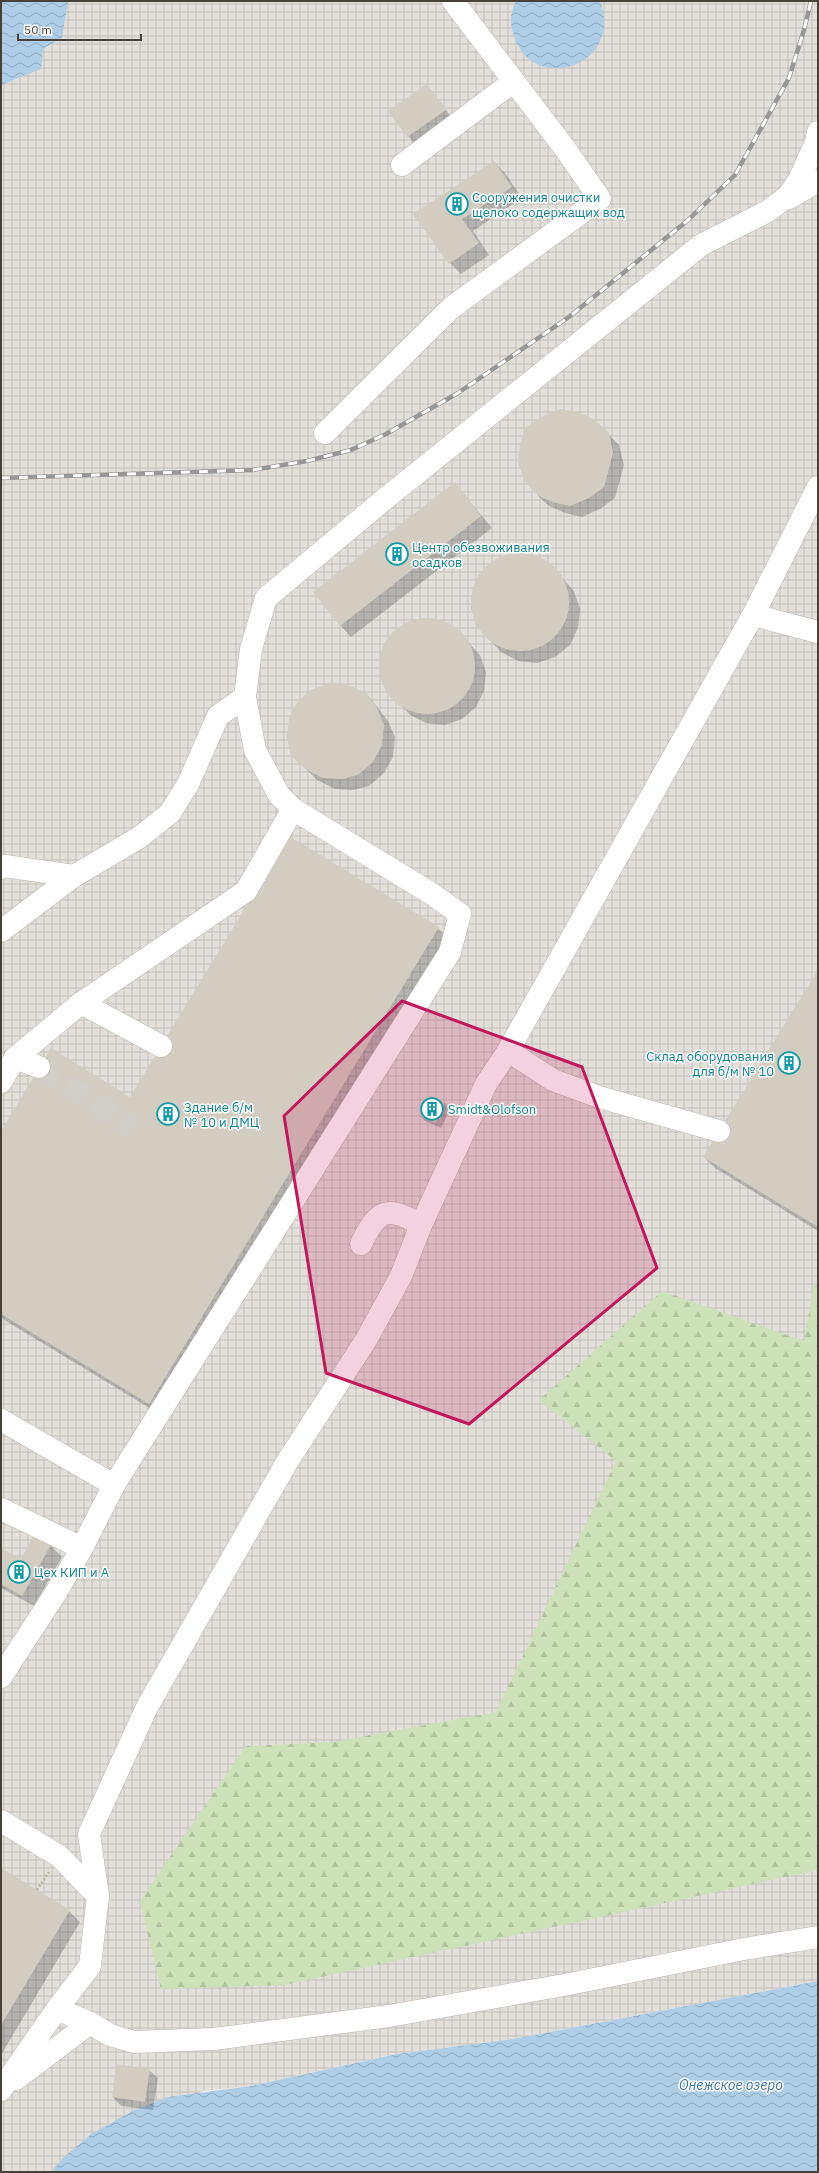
<svg xmlns="http://www.w3.org/2000/svg" width="819" height="2173" font-family="'IBM Plex Sans',sans-serif">
<defs>
<pattern id="industrial-grid" width="8" height="8" patternUnits="userSpaceOnUse"><rect width="8" height="8" fill="#e3e0db"/><path d="M0 4h8M4 0v8" fill="none" stroke="#c4c1bd"/></pattern>
<pattern id="forest-firs" width="22" height="20" patternUnits="userSpaceOnUse"><rect width="22" height="20" fill="#cde2b8"/><path d="M5 1l3.5 6h-7zM16 11l3.5 6h-7z" fill="#b1c39f"/></pattern>
<pattern id="water-waves" width="16" height="10" patternUnits="userSpaceOnUse"><rect width="16" height="10" fill="#aecee8"/><path d="M0 5q4-4 8 0t8 0" fill="none" stroke="#8fa9bd"/></pattern>
</defs>
<rect width="100%" height="100%" fill="#f3f1ea"/>
<polygon fill="url(#industrial-grid)" points="1,1 818,1 818,1981 513,2039 397,2054 251,2086 203,2091 62,2159 51,2172 1,2172"/>
<polygon fill="url(#forest-firs)" points="814,1284 818,1285 818,1870 284,1985 161,1989 140,1901 246,1746 333,1742 496,1712 616,1461 539,1400 662,1291 804,1341"/>
<g fill="url(#water-waves)">
<polygon points="1,1 68,1 62,38 43,49 41,69 1,85"/>
<path d="M516,1H600C624,66 535,94 515,39C510,26 509,14 516,1Z"/>
<polygon points="818,1981 818,2172 51,2172 62,2159 90,2135 132,2111 168,2097 251,2086 397,2054 513,2039"/>
</g>
<g fill="#0003">
<polygon points="427,85 453,119 416,145 408,136"/>
<polygon points="494,162 505,173 522,198 473,231 489,255 461,274 450,263 415,214"/>
<polygon points="595,421 619,445 624,465 615,498 600,509 582,517 565,513 549,506 537,495"/>
<polygon points="455,484 492,528 351,637 340,625"/>
<polygon points="514,554 533,556 550,564 574,591 580,609 578,628 570,645 555,657 537,663 518,661 501,652 477,626 471,608 473,589 482,572 496,560"/>
<polygon points="421,619 440,621 456,629 480,655 486,672 484,691 476,707 462,719 445,725 426,723 410,715 386,689 380,672 382,653 390,637 404,625"/>
<polygon points="366,693 388,721 395,737 393,757 384,773 369,786 353,790 335,789 317,780 292,755"/>
<polygon points="438,928 449,939 161,1415 1,1318 1,1132 131,1098"/>
<polygon points="818,971 818,1231 715,1168 704,1157"/>
<polygon points="429,1096 445,1103 450,1109 441,1128 425,1121 419,1115"/>
<polygon points="51,1546 62,1557 34,1606 1,1588 1,1549 21,1560"/>
<polygon points="1,1870 69,1911 80,1922 1,2055"/>
<polygon points="149,2070 158,2078 153,2110 121,2106 113,2097"/>
</g>
<g fill="#d3cdc1">
<polygon points="427,84 446,110 407,137 388,111"/>
<polygon points="494,161 512,187 462,219 479,243 449,264 413,214"/>
<polygon points="560,409 578,412 595,420 609,433 613,453 604,487 589,498 570,506 552,502 537,495 524,480 518,462 520,444 526,427 543,416"/>
<polygon points="455,482 481,516 340,626 313,592"/>
<circle cx="520" cy="602" r="49"/>
<circle cx="427" cy="666" r="48"/>
<polygon points="330,683 348,685 366,693 377,708 384,725 382,745 373,762 358,775 342,779 323,778 305,769 291,756 287,737 289,717 298,701 311,690"/>
<polygon points="289,836 439,927 149,1404 1,1314 1,1131 51,1048 130,1097"/>
<polygon points="818,970 818,1227 703,1157"/>
<polygon points="428,1095 445,1102 436,1123 418,1115"/>
<polygon points="34,1535 51,1545 22,1596 1,1584 1,1548 21,1559"/>
<polygon points="1,1868 70,1910 1,2025"/>
<polygon points="116,2064 150,2069 145,2102 112,2097"/>
</g>
<g fill="none" stroke-linecap="round" stroke-linejoin="round">
<polyline stroke="#d0cec7" stroke-width="22" stroke-dasharray="22 11" stroke-linecap="butt" points="39,1067 133,1128"/>
<g stroke="#bdb8ae" stroke-width="23">
<g id="minor">
<polyline points="402,165 514,81"/>
<polyline points="789,198 818,181"/>
<polyline points="325,433 451,308 600,199 566,150 453,1"/>
<polyline points="753,615 818,632"/>
<polyline points="1,868 5,866 74,876"/>
<polyline points="1,931 74,876 140,837 170,813 188,784 218,716 245,697"/>
<polyline points="81,1003 161,1046"/>
<polyline points="508,1051 553,1080 599,1097 719,1131"/>
<polyline points="15,1058 39,1067"/>
<polyline points="1,1082 15,1058 81,1003 246,891 293,809"/>
<path d="M361,1244C378,1209 387,1205 421,1225"/>
<polyline points="1,1420 114,1485"/>
<polyline points="1,1509 82,1548"/>
<polyline points="1,1677 57,1591 82,1548 114,1485 450,952 460,914 432,894 293,809 279,795 255,750 245,697 251,649 266,598 386,498 701,245 768,211 788,196 800,178 816,142 818,132"/>
<polyline points="1,1821 59,1856 98,1896"/>
<polyline points="57,2009 90,2023 110,2035 134,2042 214,2039 389,2016 564,1985 744,1949 818,1937"/>
<polyline points="16,2079 90,2023"/>
<polyline points="1,2090 57,2009 90,1966 98,1896 89,1834 147,1707 287,1462 366,1340 401,1276 421,1225 486,1084 508,1051 753,615 818,487"/>
</g>
</g>
<polyline stroke="#beb4a0" stroke-width="2.5" stroke-dasharray="2 2" stroke-linecap="butt" points="37,1890 49,1872"/>
<use href="#minor" stroke="#fff" stroke-width="22"/>
<g stroke="#979797" stroke-width="4.5">
<polyline id="rail" points="1,478 253,470 307,461 351,450 386,434 458,393 569,317 687,221 735,175 789,78 804,30 811,1"/>
</g>
<use href="#rail" stroke="#fff" stroke-width="3" stroke-dasharray="9" stroke-linecap="butt"/>
</g>
<path fill="#c2185b" fill-opacity="0.2" stroke="#c2185b" stroke-width="3" stroke-linejoin="round" d="M402,1001L582,1067L657,1268L469,1424L326,1373L284,1116Z"/>
<defs>
<g id="building-ring" transform="scale(1.15)"><circle r="9.5" fill="#fff" stroke="#0f9aa8" stroke-width="1.5"/><path d="M-4-6H4V6H1V3H-1V6H-4ZM-2.5-4.3h1.7v1.8h-1.7ZM.8-4.3h1.7v1.8H.8ZM-2.5-1h1.7V.8h-1.7ZM.8-1h1.7V.8H.8Z" fill="#0f9aa8"/></g>
</defs>
<g fill-rule="evenodd">
<use href="#building-ring" x="457" y="204"/>
<use href="#building-ring" x="397" y="554"/>
<use href="#building-ring" x="789" y="1063"/>
<use href="#building-ring" x="432" y="1109"/>
<use href="#building-ring" x="168" y="1114"/>
<use href="#building-ring" x="19" y="1572"/>
</g>
<g text-anchor="middle" stroke-width="3" stroke-linejoin="round" paint-order="stroke">
<g font-size="13" fill="#0d838f" stroke="#fff" text-anchor="start">
<text x="472" y="202">Сооружения очистки<tspan x="472" dy="15">щелоко содержащих вод</tspan></text>
<text x="412" y="552">Центр обезвоживания<tspan x="412" dy="15">осадков</tspan></text>
<text x="774" y="1061" text-anchor="end">Склад оборудования<tspan x="774" dy="15">для б/м № 10</tspan></text>
<text x="184" y="1112">Здание б/м<tspan x="184" dy="15">№ 10 и ДМЦ</tspan></text>
<text x="448" y="1114">Smidt&amp;Olofson</text>
<text x="34" y="1577">Цех КИП и А</text>
</g>
<g font-size="14" font-style="italic" fill="#3e76a6" stroke="#fff">
<text x="731" y="2090">Онежское озеро</text>
</g>
</g>
<rect width="819" height="2173" fill="none" stroke="#464139" stroke-width="4"/>
<path d="M18 34v6h123v-6" fill="none" stroke="#464139" stroke-width="2"/>
<text x="24" y="34" font-size="12" fill="#464139" stroke="#ffffff" stroke-width="3" paint-order="stroke">50 m</text>
</svg>
